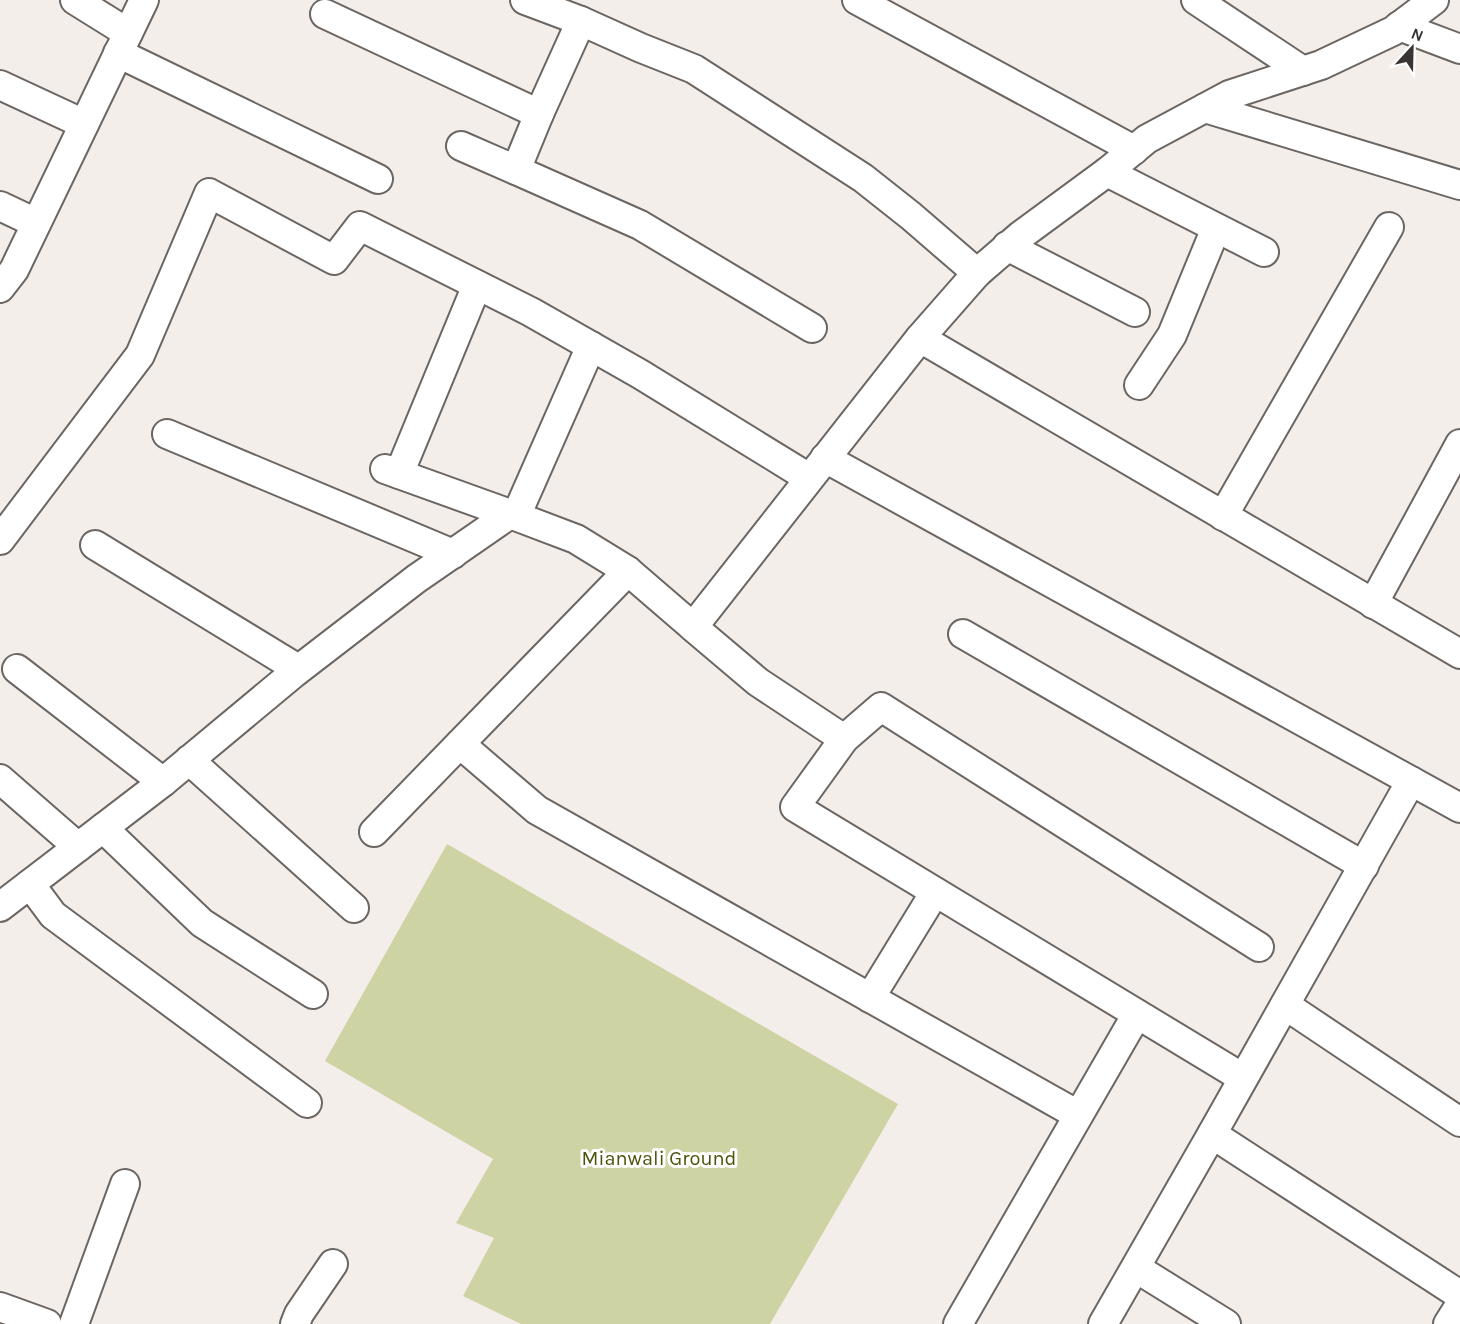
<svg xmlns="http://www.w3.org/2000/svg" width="1460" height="1324" font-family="Karla,sans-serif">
<rect width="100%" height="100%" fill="#f4eeea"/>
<polygon fill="#ced3a3" points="447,844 898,1104 770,1324 521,1324 463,1296 494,1238 456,1223 493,1159 325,1061"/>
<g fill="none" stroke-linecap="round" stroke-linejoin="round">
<g stroke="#6c6663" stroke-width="32">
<g id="minor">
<polyline points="75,0 128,33"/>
<polyline points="525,0 581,21 641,48 694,69 863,178 911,216 977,273"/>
<polyline points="857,0 1134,150"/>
<polyline points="1196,0 1303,71"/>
<polyline points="325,14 539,114 581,21"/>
<polyline points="1399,26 1460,49"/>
<polyline points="118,53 378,179"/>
<polyline points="0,85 84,124"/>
<polyline points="1205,108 1460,185"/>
<polyline points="461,146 516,170 539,114"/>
<polyline points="516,170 640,225 812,328"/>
<polyline points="1107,172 1264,252"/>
<polyline points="0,206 36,223"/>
<polyline points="1007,246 1135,312"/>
<polyline points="0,288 14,270 144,0"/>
<polyline points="920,338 1460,654"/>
<polyline points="1139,385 1172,335 1216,228"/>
<polyline points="167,434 453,554"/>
<polyline points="825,458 1460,808"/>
<polyline points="385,469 510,514"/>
<polyline points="399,474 477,285"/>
<polyline points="516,516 591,346"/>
<polyline points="1223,516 1389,227"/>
<polyline points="0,540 140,355 209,193 334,260 360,226 531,312 640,374 809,478"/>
<polyline points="95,545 298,669"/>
<polyline points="1373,604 1460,444"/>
<polyline points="693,627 758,682 844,739"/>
<polyline points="963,634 1364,866"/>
<polyline points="17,669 163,782"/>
<polyline points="460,744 537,810 1078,1115"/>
<polyline points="189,760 354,908"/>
<polyline points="0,779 78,847"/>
<polyline points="103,828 202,923 313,994"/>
<polyline points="374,832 628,571"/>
<polyline points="30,884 53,915 307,1103"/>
<polyline points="0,907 163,782 294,673 416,579 510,514 576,539 628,571 693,627 920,338 977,273 1020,236 1107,172 1147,139 1229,95 1321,65 1393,31 1434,0"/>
<polyline points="870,998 935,892"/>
<polyline points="1285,1005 1460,1122"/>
<polyline points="1243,1078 795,807 844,739 881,707 1259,947"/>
<polyline points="1212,1134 1460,1295"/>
<polyline points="1136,1268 1226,1324"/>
<polyline points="0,1307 47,1324"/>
<polyline points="74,1324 125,1184"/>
<polyline points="295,1324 299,1314 333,1264"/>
<polyline points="958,1324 1137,1014"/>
<polyline points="1103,1324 1212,1134 1411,781"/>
<polyline points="1448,1324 1460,1305"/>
</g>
</g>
<use href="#minor" stroke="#fff" stroke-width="28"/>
</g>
<g text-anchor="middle" stroke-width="6" stroke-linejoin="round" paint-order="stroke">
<g font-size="20" fill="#50530c" stroke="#fff">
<text x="659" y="1165">Mianwali Ground</text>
</g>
</g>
<g transform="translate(1412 48) rotate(22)" stroke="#ffffff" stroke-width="4.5" paint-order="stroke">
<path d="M0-4.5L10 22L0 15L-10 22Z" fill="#373433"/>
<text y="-9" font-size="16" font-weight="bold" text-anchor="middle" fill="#373433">N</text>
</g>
</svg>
